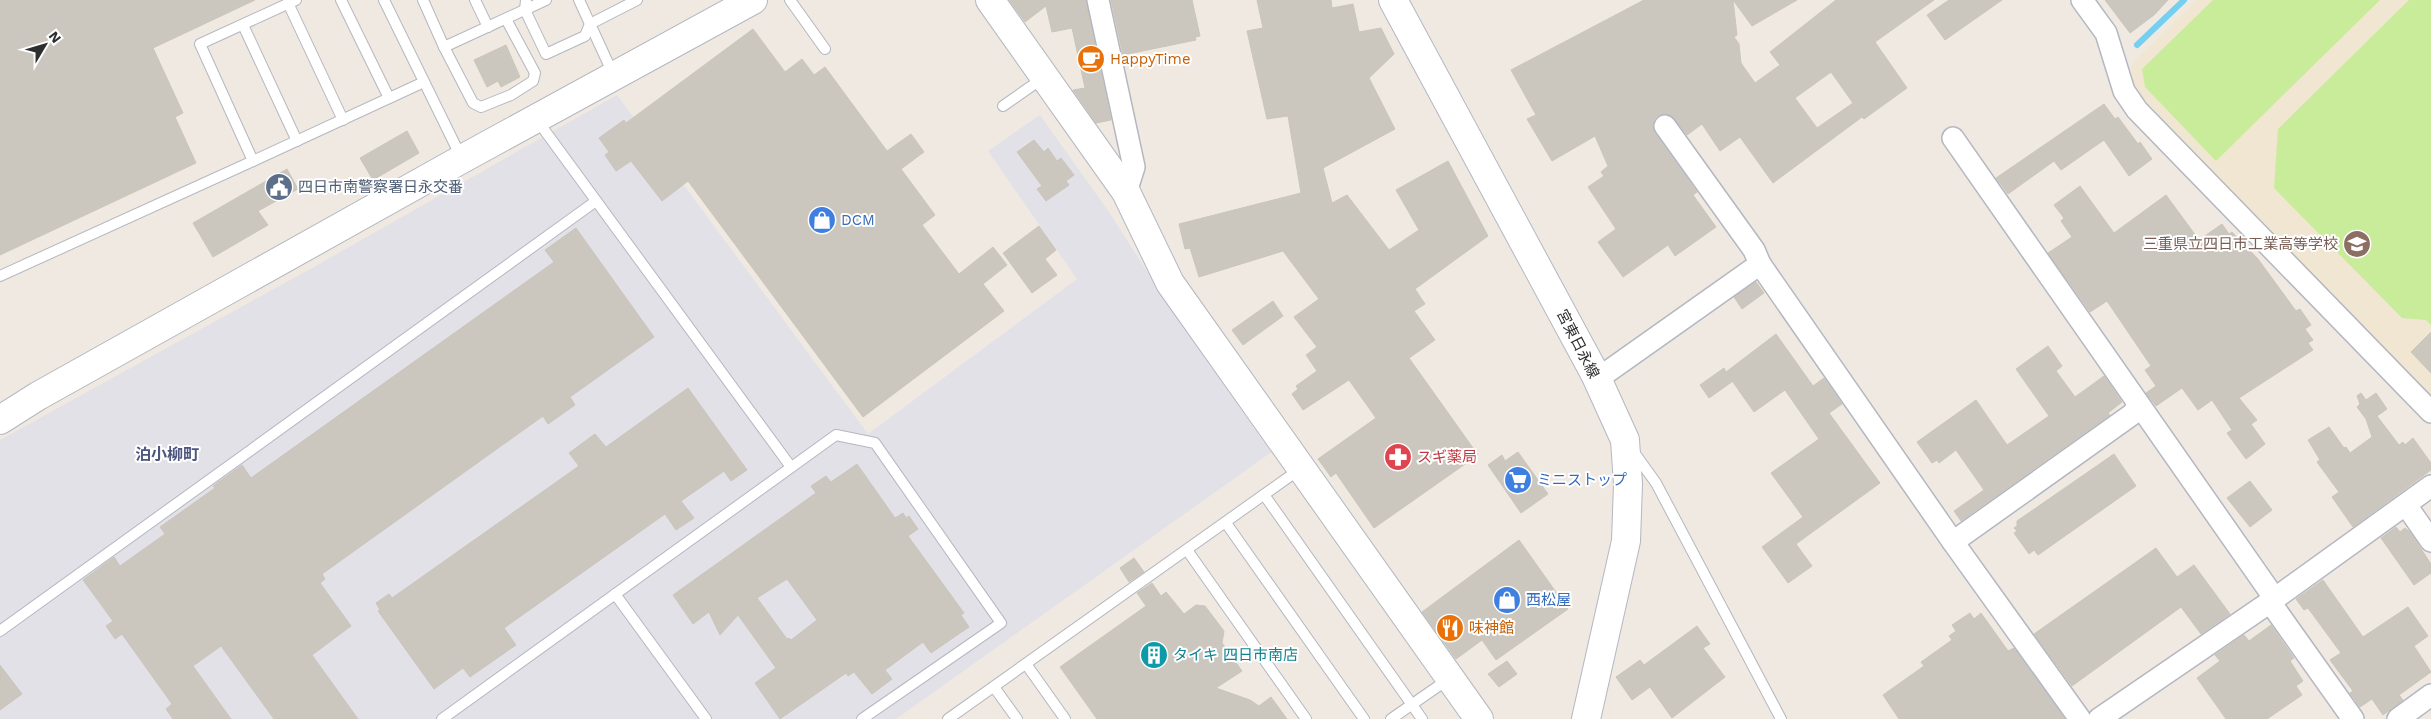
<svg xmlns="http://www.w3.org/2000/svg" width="2431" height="719" font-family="'Work Sans','Noto Sans JP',sans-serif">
<rect width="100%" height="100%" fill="#efe9e1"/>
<polygon fill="#e3e1e8" points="617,95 868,434 1077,279 988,151 1040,115 1111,215 1169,306 1273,451 896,719 0,719 0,440 312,268"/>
<polygon fill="#f0e6d1" points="2197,0 2431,0 2431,398 2135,90 2131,71 2132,63"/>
<g fill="#c9ec9a">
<polygon points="2213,0 2380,0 2216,161 2145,87 2142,69"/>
<polygon points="2409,0 2431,0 2431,325 2426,320 2402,318 2274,188 2278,129"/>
</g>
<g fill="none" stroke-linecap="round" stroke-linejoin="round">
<polyline stroke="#75cff0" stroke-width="6" points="2137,45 2184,0"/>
</g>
<g fill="#cbc7bf" stroke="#cbc5ba" fill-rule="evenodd">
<polygon points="0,0 255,0 153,48 183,113 175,117 196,163 0,255"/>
<polygon points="1009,0 1086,0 1111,120 1096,123 1073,90 1085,88 1072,28 1052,32 1046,6 1025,22"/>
<polygon points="1111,0 1192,0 1200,36 1195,37 1196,40 1123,55"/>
<polygon points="1257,0 1331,0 1332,8 1353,4 1359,32 1381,28 1394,54 1369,78 1395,129 1323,168 1332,203 1347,195 1389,250 1419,230 1396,190 1448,161 1488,236 1415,289 1425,304 1414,311 1435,340 1409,358 1478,455 1374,528 1336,473 1331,477 1318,459 1376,418 1349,380 1303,410 1292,394 1298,389 1296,386 1317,371 1306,355 1317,347 1294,317 1319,299 1283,251 1199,277 1190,248 1185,249 1179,224 1301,193 1288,116 1267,119 1247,31 1263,28"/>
<path d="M1644,0H1733L1737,35L1734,37L1739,44L1741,63L1755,83L1780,65L1770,52L1836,0H1934L1875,42L1907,88L1864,119L1862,117L1773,183L1740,137L1720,151L1702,124L1687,135L1671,115L1664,114L1657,116L1653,121L1655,133L1697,192L1693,195L1716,227L1675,256L1668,245L1623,277L1598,242L1616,229L1588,187L1604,176L1601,172L1608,166L1595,136L1552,161L1527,119L1536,115L1511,70ZM1831,72L1853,103L1817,128L1795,98Z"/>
<polygon points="1733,0 1797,0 1752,26"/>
<polygon points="1949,0 2002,0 1945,40 1927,15"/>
<polygon points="2105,0 2168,0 2154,15 2130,33"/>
<polygon points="753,29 785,72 802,59 814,75 825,67 887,151 911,134 924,152 901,169 935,215 922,225 959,274 993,247 1007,265 983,284 1004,311 863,417 688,181 662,201 631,161 616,171 605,155 609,152 599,138 624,120 626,123"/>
<polygon points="506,45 520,77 501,87 498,81 487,87 474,60"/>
<polygon points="2104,104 2115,119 2118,117 2138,144 2140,142 2152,159 2129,176 2104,140 2061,170 2054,161 2008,194 1996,178"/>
<polygon points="407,131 419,153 373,180 360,158"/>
<polygon points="1034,140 1044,152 1048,148 1057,161 1061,158 1074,175 1066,181 1069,185 1046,201 1037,189 1042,186 1017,152"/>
<polygon points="287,169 298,189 258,211 268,225 213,257 193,223"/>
<polygon points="2080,186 2114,233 2166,195 2199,240 2222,224 2229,234 2232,232 2258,259 2296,311 2300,309 2311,325 2305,329 2313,340 2308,343 2313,350 2239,398 2257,420 2251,424 2265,444 2246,459 2227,433 2232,430 2212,400 2198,410 2182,388 2156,406 2146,393 2156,386 2145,370 2151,366 2107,301 2090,312 2048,253 2072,237 2061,221 2064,218 2054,205"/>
<polygon points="1039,226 1056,250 1045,259 1057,275 1032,293 1003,253"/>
<polygon points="576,228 654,337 570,397 575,405 548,424 543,416 322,574 325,579 320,583 351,626 312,655 358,719 274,719 221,646 193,666 231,719 173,719 166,709 172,704 122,634 115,639 106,626 113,621 83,580 114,557 120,566 165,534 160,527 215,488 213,486 242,465 251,478 554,262 545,250"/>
<polygon points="1756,282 1764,293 1742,309 1734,297"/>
<polygon points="1273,301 1283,316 1243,345 1232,330"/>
<polygon points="2431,332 2431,373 2411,352"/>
<polygon points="1776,334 1813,386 1824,378 1842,404 1829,413 1880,483 1796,544 1812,566 1788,583 1762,547 1803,517 1771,473 1819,439 1785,390 1754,412 1728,375 1733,381 1709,398 1700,385 1724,368 1726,372"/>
<polygon points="2048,346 2062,366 2056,371 2075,397 2104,376 2122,402 2108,413 2110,415 1961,521 1954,511 1984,490 1956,450 1939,463 1937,460 1932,463 1917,442 1976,400 2007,445 2049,416 2016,369"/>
<polygon points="688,388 747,470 731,481 724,471 681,501 694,518 676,530 665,514 504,628 516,645 470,677 463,668 434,689 378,611 380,610 376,603 389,594 392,598 579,466 569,453 595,434 606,447"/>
<polygon points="2361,393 2366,400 2376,393 2387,409 2377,416 2399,445 2403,442 2405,445 2413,438 2431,463 2431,470 2353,527 2332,497 2339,492 2317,462 2320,460 2308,440 2329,427 2344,448 2346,447 2350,453 2372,437 2366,419 2357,407 2360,404 2357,396"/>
<polygon points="1518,452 1548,494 1521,513 1488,465 1502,455 1505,461"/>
<polygon points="2114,454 2136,486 2038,555 2034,550 2029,554 2014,533 2017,531 2014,528 2017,526 2017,521"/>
<path d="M857,464L895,518L903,513L906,518L909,516L918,529L908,536L964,613L961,615L969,627L931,653L923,642L885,670L892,679L872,694L854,672L848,676L846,673L780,719L755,683L776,668L738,615L720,635L709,612L693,624L673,595L816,493L811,486L826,476L831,482ZM787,579L817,620L791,640L789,638L787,639L757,598Z"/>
<polygon points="2250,481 2272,510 2250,527 2227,498"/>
<polygon points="2396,527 2400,532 2405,528 2410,532 2431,564 2431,573 2414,585 2381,538"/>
<polygon points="1519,540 1568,609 1496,660 1482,640 1456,659 1422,612"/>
<polygon points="2156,548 2177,577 2194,565 2230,614 2201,634 2181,607 2072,686 2034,634"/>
<polygon points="1134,558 1144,572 1129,582 1120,568"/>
<polygon points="2323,580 2363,637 2408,607 2428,636 2414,646 2431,672 2399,695 2403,700 2383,715 2372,699 2360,707 2350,693 2353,691 2330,660 2341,653 2308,608 2304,610 2296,599"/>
<polygon points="1152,583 1161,596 1166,592 1184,614 1196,605 1205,606 1224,631 1222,643 1242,671 1216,688 1250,700 1259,706 1271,697 1287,719 1097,719 1060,667 1146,606 1137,593"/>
<polygon points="1970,613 1974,619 1981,613 2008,651 2014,648 2065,719 1899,719 1883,695 1924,666 1921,662 1952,640 1949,636 1956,631 1952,625"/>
<polygon points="2271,625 2294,658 2290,661 2303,681 2296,686 2302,695 2267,719 2226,719 2197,678 2220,661 2215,655 2244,635 2249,641"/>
<polygon points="1697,626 1710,644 1703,648 1725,677 1672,718 1650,687 1632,700 1616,677 1640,660 1644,665"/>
<polygon points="1507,661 1517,674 1499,687 1488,674"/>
<polygon points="0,665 22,694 0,710"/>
</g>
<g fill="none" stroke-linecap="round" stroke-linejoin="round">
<g stroke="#b4b7c1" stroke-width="12">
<g id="lane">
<polyline points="341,0 389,98"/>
<polyline points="384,0 462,159"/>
<polyline points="423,0 444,47 546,0"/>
<polyline points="475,0 488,27"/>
<polyline points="526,0 525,10 546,54 585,36 590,24 637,0"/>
<polyline points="579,0 614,76"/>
<polyline points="790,0 825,49"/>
<polyline points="288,3 343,120"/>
<polyline points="243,25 297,141"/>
<polyline points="444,47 473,103 481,107 511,95 533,81 535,73 506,19"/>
<polyline points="1003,106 1043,78"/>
<polyline points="537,120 791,467"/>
<polyline points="253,161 424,82"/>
<polyline points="0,276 253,161 200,44 296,0"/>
<polyline points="1633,451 1656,483 1781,719"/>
<polyline points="1265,496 1422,719"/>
<polyline points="1226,523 1364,719"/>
<polyline points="1187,550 1306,719"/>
<polyline points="615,594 706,719"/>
<polyline points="0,631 596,201"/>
<polyline points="1026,664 1065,719"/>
<polyline points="994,687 1017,719"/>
<polyline points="442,719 836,435 875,443 1001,623 862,719"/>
<polyline points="948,719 1300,469"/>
<polyline points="1391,719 1450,678"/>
</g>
</g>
<g stroke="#b4b7c1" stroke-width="24">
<g id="street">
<polyline points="1098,0 1134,167 1126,192"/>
<polyline points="2082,0 2106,33 2124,91 2137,110 2431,412"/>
<polyline points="1665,126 1754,250 1760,264 1953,542 2080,719"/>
<polyline points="1953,138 2275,599"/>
<polyline points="1596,380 1760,264"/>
<polyline points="2406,505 2431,541"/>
<polyline points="1953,542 2134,413 2138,403"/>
<polyline points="2270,602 2353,719"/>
<polyline points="2099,719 2270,602 2431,486"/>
<polyline points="2398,719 2431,695"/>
</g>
</g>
<g stroke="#b4b7c1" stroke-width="30">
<g id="secondary">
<polyline points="990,0 1126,192 1170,283 1479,719"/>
<polyline points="1393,0 1595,374 1625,440 1628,484 1626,541 1586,719"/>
<polyline points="0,420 38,396 462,159 753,0"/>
</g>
</g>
<use href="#lane" stroke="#fff" stroke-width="10"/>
<use href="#street" stroke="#fff" stroke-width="21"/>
<use href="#secondary" stroke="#fff" stroke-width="28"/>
</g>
<defs>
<g id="cafe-disc" transform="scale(1.4375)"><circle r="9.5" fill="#e8710a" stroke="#fff"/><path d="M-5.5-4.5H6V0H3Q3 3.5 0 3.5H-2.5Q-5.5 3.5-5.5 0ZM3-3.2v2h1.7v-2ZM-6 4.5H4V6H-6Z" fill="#fff"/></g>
<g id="civic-disc" transform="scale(1.4375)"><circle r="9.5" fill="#5c6f8a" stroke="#fff"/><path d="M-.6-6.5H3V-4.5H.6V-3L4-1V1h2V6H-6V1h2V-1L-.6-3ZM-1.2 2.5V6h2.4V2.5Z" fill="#fff"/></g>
<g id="shop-disc" transform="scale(1.4375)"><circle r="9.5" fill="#3f7fe0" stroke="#fff"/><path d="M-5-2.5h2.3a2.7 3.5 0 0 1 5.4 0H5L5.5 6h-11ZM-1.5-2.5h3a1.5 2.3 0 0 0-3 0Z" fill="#fff"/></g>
<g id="school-disc" transform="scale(1.4375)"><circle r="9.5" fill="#8d6e63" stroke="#fff"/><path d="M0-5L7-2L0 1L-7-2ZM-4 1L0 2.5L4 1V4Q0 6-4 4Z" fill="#fff"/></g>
<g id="pharmacy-disc" transform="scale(1.4375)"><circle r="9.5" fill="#e0444e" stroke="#fff"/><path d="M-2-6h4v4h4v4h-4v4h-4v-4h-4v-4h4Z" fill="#fff"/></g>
<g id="supermarket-disc" transform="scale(1.4375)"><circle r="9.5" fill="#3f7fe0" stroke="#fff"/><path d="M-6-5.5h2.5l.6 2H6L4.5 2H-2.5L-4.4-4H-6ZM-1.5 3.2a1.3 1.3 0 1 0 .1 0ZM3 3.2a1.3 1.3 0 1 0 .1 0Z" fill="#fff"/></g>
<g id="restaurant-disc" transform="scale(1.4375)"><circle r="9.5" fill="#e8710a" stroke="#fff"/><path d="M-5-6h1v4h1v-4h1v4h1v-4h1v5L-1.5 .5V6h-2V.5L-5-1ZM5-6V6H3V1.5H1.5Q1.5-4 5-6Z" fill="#fff"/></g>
<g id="building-disc" transform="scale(1.4375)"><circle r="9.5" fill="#0f9aa8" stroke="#fff"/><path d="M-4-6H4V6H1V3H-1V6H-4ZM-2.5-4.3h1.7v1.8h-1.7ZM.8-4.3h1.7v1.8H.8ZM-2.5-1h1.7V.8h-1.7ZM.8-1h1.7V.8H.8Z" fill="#fff"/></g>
</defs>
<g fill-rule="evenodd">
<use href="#cafe-disc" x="1091" y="59"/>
<use href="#civic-disc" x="279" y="187"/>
<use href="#shop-disc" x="822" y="220"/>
<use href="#school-disc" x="2357" y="244"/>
<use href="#pharmacy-disc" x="1398" y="457"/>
<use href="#supermarket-disc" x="1518" y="480"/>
<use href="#shop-disc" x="1507" y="600"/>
<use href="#restaurant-disc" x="1450" y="628"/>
<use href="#building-disc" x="1154" y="655"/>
</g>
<g text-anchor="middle" stroke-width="4" stroke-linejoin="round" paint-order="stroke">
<g font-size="15" fill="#c56008" stroke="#fff" text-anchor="start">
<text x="1110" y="64">HappyTime</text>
<text x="1469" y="633">味神館</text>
</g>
<g font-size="15" fill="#4e5e75" stroke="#fff" text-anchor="start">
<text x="298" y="192">四日市南警察署日永交番</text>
</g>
<g font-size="15" fill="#366cbe" stroke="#fff" text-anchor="start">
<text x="841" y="225">DCM</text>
<text x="1537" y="485">ミニストップ</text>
<text x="1526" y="605">西松屋</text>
</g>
<g font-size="15" fill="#785e54" stroke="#fff" text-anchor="end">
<text x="2338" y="249">三重県立四日市工業高等学校</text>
</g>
<g font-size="15" fill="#2e2e2e" stroke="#fff">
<text transform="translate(1578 344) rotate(63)" y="5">宮東日永線</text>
</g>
<g font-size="15" fill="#be3a42" stroke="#fff" text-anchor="start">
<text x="1417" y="462">スギ薬局</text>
</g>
<g font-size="15" fill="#0d838f" stroke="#fff" text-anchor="start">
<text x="1173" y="660">タイキ 四日市南店</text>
</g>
<g font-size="16" font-weight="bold" fill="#4d5680" stroke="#fff">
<text x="167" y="460">泊小柳町</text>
</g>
</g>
<g transform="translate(45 45) rotate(52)" stroke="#ffffff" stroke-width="4" paint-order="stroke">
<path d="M0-4L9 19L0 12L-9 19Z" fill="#2e2e2e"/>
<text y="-8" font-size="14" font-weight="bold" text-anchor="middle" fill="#2e2e2e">N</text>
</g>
</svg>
